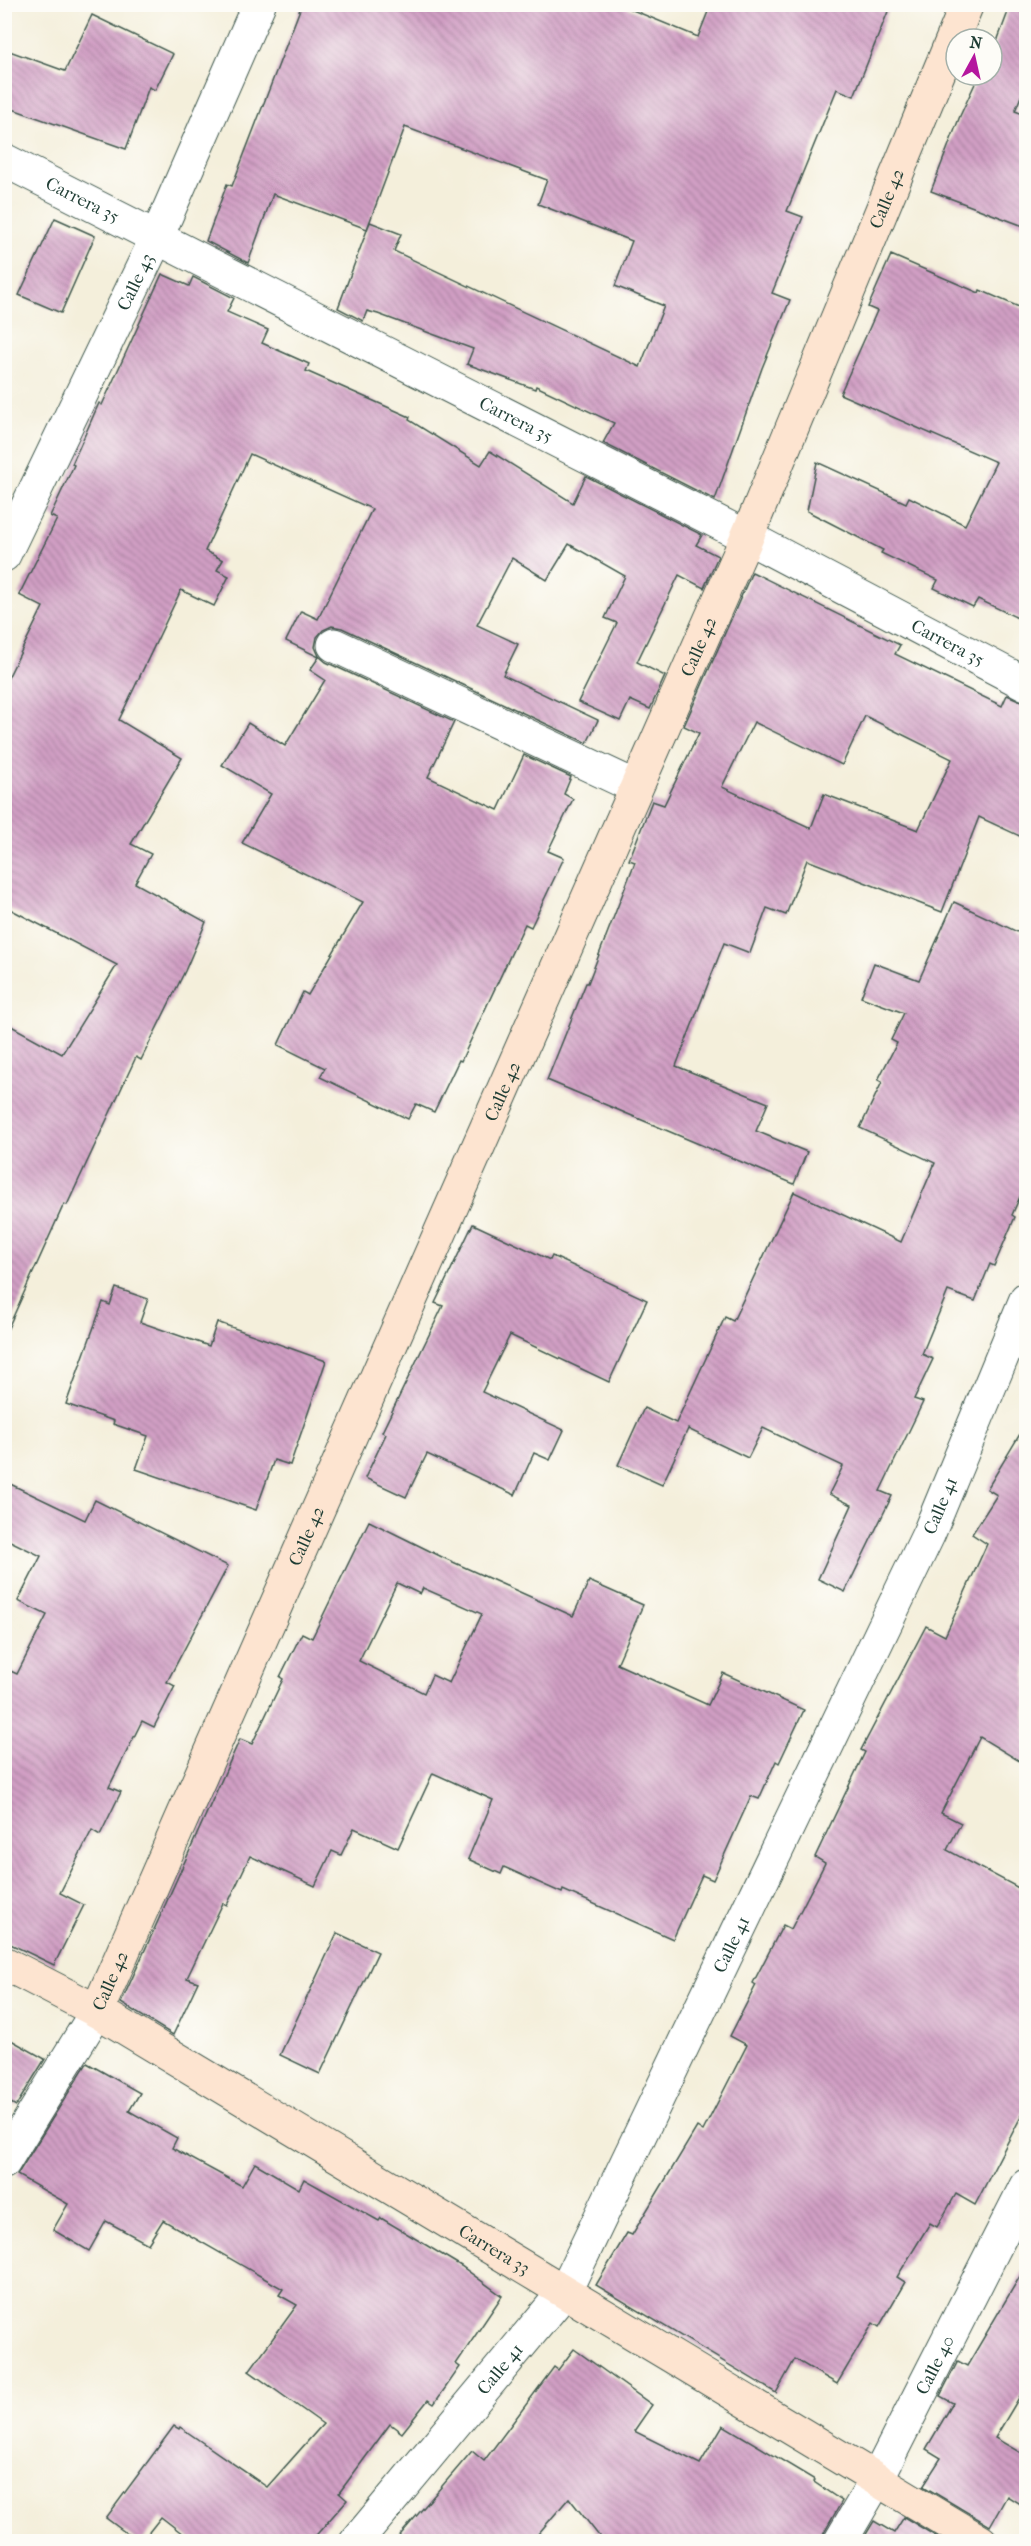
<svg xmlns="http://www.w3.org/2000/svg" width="1031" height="2546" font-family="'IM FELL French Canon',serif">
<defs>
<pattern id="building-back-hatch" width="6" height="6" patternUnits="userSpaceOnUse" patternTransform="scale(1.5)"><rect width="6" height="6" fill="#d19fc4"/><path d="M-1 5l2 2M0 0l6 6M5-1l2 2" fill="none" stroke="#a983a0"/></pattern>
</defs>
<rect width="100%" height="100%" fill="#fdfcf7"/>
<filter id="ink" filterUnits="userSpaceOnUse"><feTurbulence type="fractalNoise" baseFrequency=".0167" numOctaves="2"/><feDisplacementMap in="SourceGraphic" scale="12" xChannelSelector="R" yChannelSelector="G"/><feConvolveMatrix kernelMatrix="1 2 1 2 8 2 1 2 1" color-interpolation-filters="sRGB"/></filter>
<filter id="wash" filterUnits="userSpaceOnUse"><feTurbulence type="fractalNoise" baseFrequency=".008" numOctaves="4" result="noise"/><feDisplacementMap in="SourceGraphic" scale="24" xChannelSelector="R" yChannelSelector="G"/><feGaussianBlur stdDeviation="1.35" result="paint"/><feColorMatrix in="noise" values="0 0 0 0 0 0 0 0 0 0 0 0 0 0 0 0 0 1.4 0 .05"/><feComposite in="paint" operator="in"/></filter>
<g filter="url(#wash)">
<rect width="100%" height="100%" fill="#f4efdb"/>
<g id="blocks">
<g fill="url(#building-back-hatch)" fill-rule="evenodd">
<polygon points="302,4 618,4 698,37 711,4 891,4 854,96 837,89 787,211 803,217 772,293 790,300 762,368 715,500 603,443 614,423 536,386 535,389 467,364 473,349 378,314 367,311 363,321 338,308 370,222 401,234 394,251 640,367 664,306 615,286 632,241 538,204 547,180 405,127 367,229 273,194 248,263 206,241 227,184 232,186"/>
<polygon points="1011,4 1026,4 1026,84 1015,111 1026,115 1026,227 931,191 960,116 979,75 992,75 992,55"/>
<polygon points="92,15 173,54 155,90 149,87 126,149 4,106 4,49 65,71"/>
<polygon points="55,218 95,236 61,313 19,295"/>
<polygon points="891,255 979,293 980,290 1026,310 1026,622 978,599 973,607 934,588 938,580 881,553 883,550 807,511 817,462 906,503 909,497 965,525 996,462 840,394 877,311 868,307"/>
<polygon points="162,274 189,286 193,277 234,298 227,312 268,330 262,343 309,364 306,371 410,417 409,420 481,465 490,451 573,503 586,476 702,535 696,545 718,556 704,588 679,575 637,662 665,676 650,709 630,700 620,721 578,702 617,623 605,618 625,576 569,544 547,580 512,558 477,625 518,644 503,675 598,720 587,743 342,628 332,626 323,630 317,637 315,647 319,656 326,662 454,722 428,777 498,810 524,755 571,777 564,794 573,799 548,851 564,858 531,927 525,924 461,1061 459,1060 434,1112 416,1104 408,1119 320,1077 325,1068 278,1045 303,992 308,995 363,902 242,843 271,794 222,765 248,723 285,746 325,680 310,670 319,657 286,641 301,611 318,619 372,509 250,454 205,551 223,560 217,570 229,576 214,606 181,590 119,720 182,758 131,844 151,854 135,883 206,922 185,971 141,1060 136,1057 67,1205 64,1204 4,1337 4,1022 62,1054 117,965 4,906 4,686 43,607 19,595 57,519 50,516 74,465 72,464 99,403 102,405"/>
<path d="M752,572L900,645L895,654L1002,706L1007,695L1026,703V839L979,817L942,912L807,860L786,915L767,908L750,953L724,943L676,1066L768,1103L756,1131L807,1152L794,1184L547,1080L586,983H588L635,862L629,860L652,801L664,805L699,733L684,726ZM865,716L952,759L918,830L824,794L811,828L722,787L754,722L842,765Z"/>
<polygon points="954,902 1026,936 1026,1183 1012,1215 1015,1217 994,1266 990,1264 975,1301 948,1291 922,1354 933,1359 914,1399 923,1402 880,1491 892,1496 845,1592 818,1579 852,1505 829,1494 843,1466 763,1428 748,1458 688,1429 662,1485 618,1465 644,1408 676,1423 725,1317 733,1321 794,1192 901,1242 935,1163 860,1128 882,1082 878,1080 897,1043 891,1040 904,1013 861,997 874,963 919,980"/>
<polygon points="473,1224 550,1260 552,1256 647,1300 609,1382 510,1335 482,1392 564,1430 550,1460 534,1453 515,1495 427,1454 406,1497 365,1478 386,1434 382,1432 443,1306 435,1303"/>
<polygon points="116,1288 148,1299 140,1322 209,1346 217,1322 326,1361 290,1465 274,1460 256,1510 136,1469 148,1436 113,1424 114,1421 66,1404 103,1302 110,1305"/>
<polygon points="1026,1424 1026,1765 980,1737 941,1813 961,1823 947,1850 1026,1892 1026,2107 975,2205 956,2194 937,2227 930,2223 897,2277 905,2282 879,2327 873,2323 837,2384 795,2359 776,2393 596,2285 627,2233 632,2235 697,2127 703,2131 747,2045 730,2036 756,1985 753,1983 783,1925 791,1929 825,1863 815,1857 865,1752 861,1750 926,1626 945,1636 987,1544 972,1534 997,1495 987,1489"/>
<polygon points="4,1481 85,1520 95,1500 228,1566 167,1682 175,1686 154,1727 142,1721 109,1787 121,1792 100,1835 92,1830 60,1893 84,1905 54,1965 4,1941 4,1668 17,1674 47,1615 18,1601 41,1556 4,1538"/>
<path d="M369,1521L444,1558L573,1616L589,1581L643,1605L617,1664L708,1705L723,1673L804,1710L779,1763L776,1761L759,1799L751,1796L713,1880L702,1875L673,1939L563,1890L562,1893L504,1867L501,1874L468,1859L493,1800L433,1773L398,1848L354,1828L341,1855L332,1851L315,1886L250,1856L227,1905L223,1903L187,1978L198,1982L173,2035L121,2003L240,1739L252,1744L283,1679L280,1677L302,1633L312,1638ZM397,1583L420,1594L423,1588L482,1614L449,1683L432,1675L424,1693L359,1661Z"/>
<polygon points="337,1933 378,1952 320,2074 280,2055"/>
<polygon points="4,2036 45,2059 16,2106 4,2099"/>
<polygon points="87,2063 140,2093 129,2111 177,2138 172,2148 242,2186 255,2163 299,2189 304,2179 379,2221 381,2218 461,2266 502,2296 456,2364 460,2367 434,2404 428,2400 402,2433 390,2424 339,2493 347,2500 311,2541 192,2541 161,2517 142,2541 137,2541 106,2518 174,2426 179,2429 180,2427 267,2487 323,2424 249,2371 297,2305 279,2295 283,2289 163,2220 148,2244 106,2221 89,2251 53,2230 68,2204 17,2175"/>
<polygon points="1026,2266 1026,2386 995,2438 1026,2456 1026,2508 1007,2496 990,2526 923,2486 941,2458 926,2449 953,2403 940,2396 958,2361 967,2366"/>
<polygon points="574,2349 652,2405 634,2431 700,2464 723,2425 815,2480 814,2482 842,2501 824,2533 821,2541 603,2541 569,2498 532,2541 395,2541 472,2451 484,2461 554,2367 558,2370"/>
<polygon points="904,2517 944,2541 862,2541 874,2521 894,2533"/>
</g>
</g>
</g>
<g filter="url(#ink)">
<use href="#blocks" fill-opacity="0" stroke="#3f584d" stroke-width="1.5"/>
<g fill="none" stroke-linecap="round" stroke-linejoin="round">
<g stroke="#3f584d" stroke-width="35">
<g id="street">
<path id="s1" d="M4,160L747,537L1026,684"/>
<path id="s2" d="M4,555L157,237L259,4"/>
<polyline points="334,645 636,787"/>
<polyline points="4,2162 97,2011"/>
<path id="s3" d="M356,2542L565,2291L929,1533L1026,1299"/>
<path id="s4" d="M840,2542L877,2479L1026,2186"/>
</g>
</g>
<g stroke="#3f584d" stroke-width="35">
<g id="secondary">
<path id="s5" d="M4,1963L97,2011L981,2542"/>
<path id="s6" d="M97,2011L747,537L967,4"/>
</g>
</g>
<use href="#street" stroke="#fff" stroke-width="33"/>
<use href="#secondary" stroke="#fde4d0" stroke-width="33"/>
</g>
</g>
<g text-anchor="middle" stroke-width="6" stroke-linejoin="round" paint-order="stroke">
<g font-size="18" fill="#1f3d34" stroke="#fdfcf7">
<text dy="6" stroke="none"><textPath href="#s6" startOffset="1977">Calle 42</textPath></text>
<text dy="6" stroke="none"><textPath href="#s1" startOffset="88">Carrera 35</textPath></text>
<text dy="6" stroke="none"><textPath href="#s2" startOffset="303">Calle 43</textPath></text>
<text dy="6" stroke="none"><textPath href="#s1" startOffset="574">Carrera 35</textPath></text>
<text dy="6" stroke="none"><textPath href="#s1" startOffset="1060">Carrera 35</textPath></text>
<text dy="6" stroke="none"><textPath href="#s6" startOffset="1491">Calle 42</textPath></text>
<text dy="6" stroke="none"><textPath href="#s6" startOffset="1005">Calle 42</textPath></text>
<text dy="6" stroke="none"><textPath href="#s3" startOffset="1197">Calle 41</textPath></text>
<text dy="6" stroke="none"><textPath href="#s6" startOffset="519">Calle 42</textPath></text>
<text dy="6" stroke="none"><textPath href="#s3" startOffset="711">Calle 41</textPath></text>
<text dy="6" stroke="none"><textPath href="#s6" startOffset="33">Calle 42</textPath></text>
<text dy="6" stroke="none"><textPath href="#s5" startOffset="568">Carrera 33</textPath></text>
<text dy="6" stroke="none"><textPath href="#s4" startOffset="201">Calle 40</textPath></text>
<text dy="6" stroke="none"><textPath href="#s3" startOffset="225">Calle 41</textPath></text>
</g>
</g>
<rect width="1031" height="2546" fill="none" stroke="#fdfcf7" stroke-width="24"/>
<g transform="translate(974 57) rotate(8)"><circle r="28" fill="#fdfcf7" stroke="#a4b0a9" stroke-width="1.5"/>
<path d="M0-4.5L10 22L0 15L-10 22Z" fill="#b5179e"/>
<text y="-9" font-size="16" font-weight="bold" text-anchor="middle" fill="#1f3d34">N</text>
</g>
</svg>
